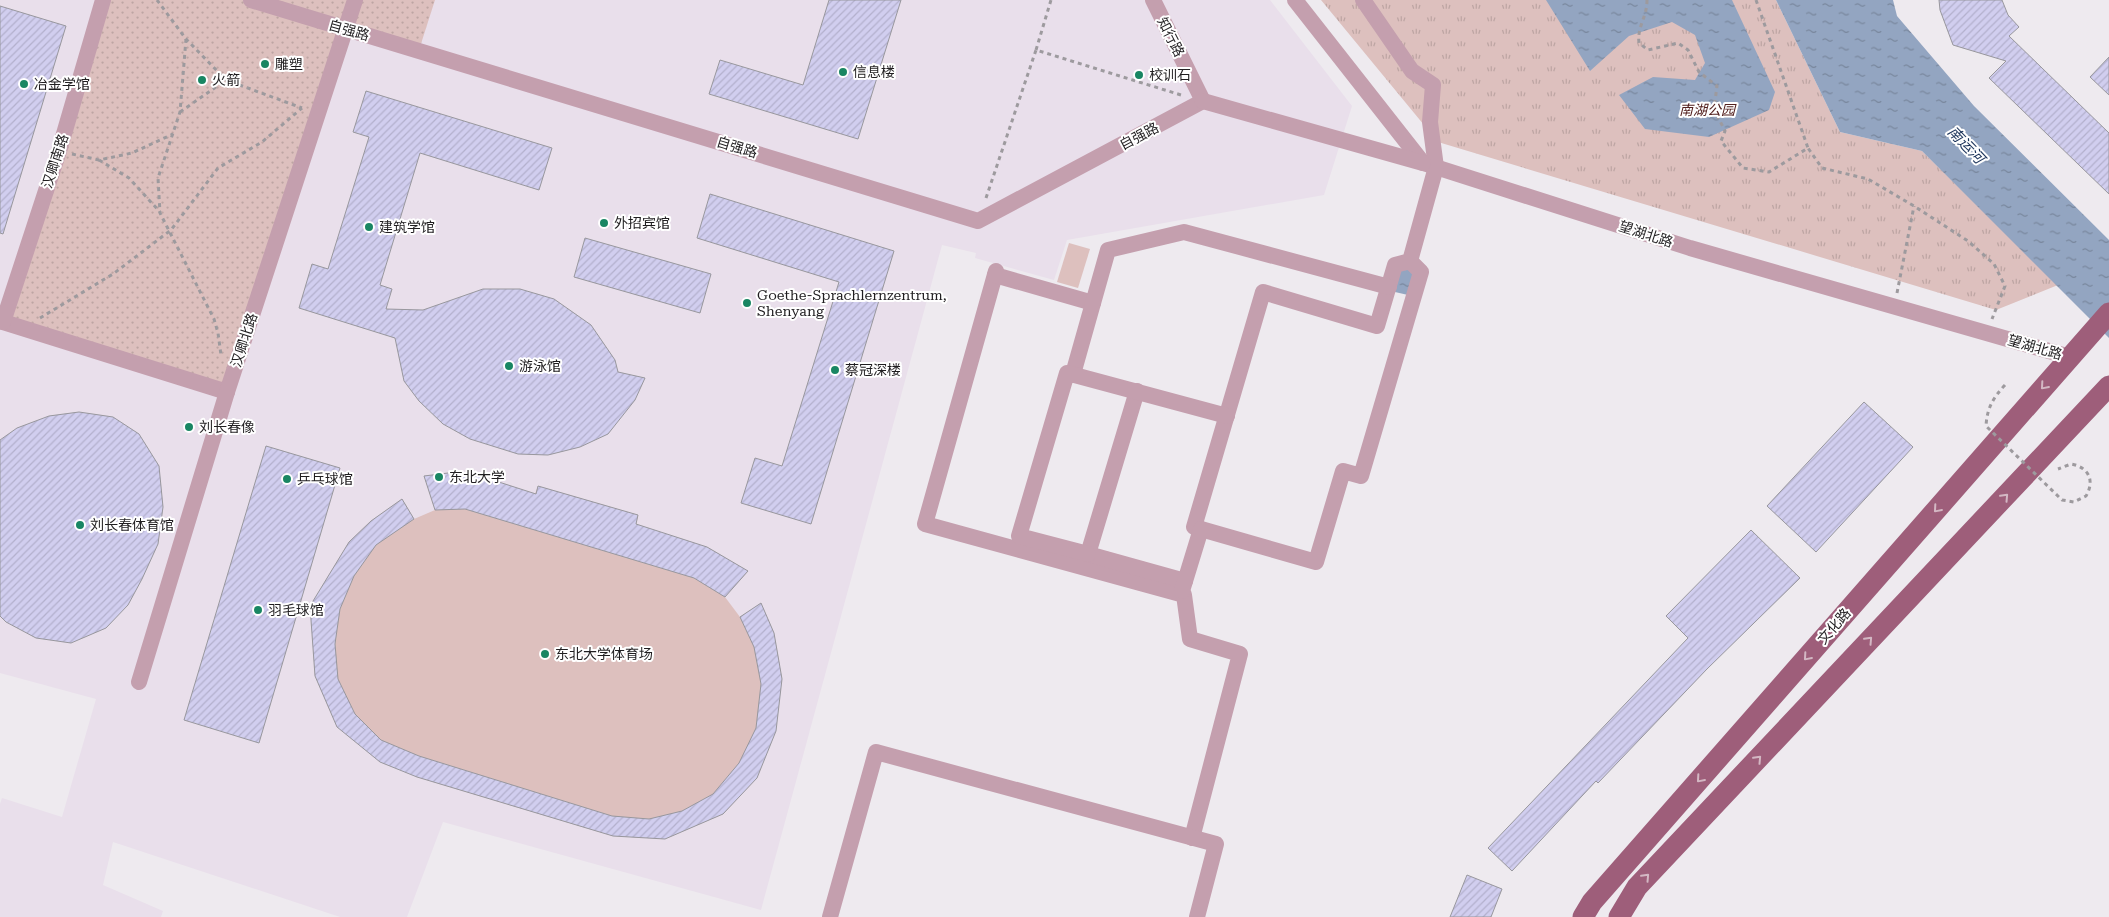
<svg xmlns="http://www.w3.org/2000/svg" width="2109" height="917" font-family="'Roboto Serif','Noto Sans SC',serif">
<defs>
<pattern id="grass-dots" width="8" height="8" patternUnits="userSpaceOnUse" patternTransform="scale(1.25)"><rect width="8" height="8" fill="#ddc0be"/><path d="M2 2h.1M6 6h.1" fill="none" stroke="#bda5a3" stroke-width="1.8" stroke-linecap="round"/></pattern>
<pattern id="park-tufts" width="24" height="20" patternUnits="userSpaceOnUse" patternTransform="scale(1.25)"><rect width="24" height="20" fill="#ddc0be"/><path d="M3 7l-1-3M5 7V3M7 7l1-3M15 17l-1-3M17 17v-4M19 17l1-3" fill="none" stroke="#bda5a3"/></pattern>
<pattern id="water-ripples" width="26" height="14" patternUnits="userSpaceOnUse" patternTransform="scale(1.25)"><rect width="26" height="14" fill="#93a5c1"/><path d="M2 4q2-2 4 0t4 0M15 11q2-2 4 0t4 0" fill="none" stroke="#78869c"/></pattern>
<pattern id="building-hatch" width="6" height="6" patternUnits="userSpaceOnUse" patternTransform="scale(1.25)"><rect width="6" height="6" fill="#d1ceef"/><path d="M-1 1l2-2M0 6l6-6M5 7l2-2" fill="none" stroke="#b3b0cd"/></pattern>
</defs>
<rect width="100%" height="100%" fill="#eeeaef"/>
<polygon fill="#e9dfeb" points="0,0 1270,0 1352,106 1324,195 1067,240 1054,280 975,258 976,253 942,245 761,910 443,822 407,917 340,917 113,842 103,885 163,911 161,917 0,917 0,804 2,798 62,817 96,699 0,673"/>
<polygon fill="url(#grass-dots)" points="101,0 435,0 419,50 346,29 227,392 3,322"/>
<polygon fill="url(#park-tufts)" points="1321,0 1776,0 1840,132 1922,151 2058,285 1996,310 1438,142"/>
<g fill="#ddc0be">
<polygon points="1069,243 1090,249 1078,288 1057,282"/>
<polygon points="448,473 474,474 535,494 538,486 638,515 636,525 707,547 748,571 725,597 740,617 761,603 774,633 782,679 757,778 723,814 665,839 613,836 417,777 337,727 315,676 312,629 327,578 349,542 371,521 402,499 414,519 435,510 424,476"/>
</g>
<g fill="url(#water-ripples)">
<polygon points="1546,0 1732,0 1775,92 1769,110 1709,137 1645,129 1619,95 1653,77 1695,80 1705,63 1695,35 1672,22 1629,36 1590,71"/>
<polygon points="1776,0 1893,0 1897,16 1974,106 2109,240 2109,338 1922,151 1840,132"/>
<polygon points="1403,268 1415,271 1408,295 1395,292 1398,271"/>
</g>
<g fill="url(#building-hatch)" stroke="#98979d">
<polygon points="829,0 901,0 858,139 709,94 720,60 803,85"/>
<polygon points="1939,0 2002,0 2008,15 2019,27 2009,36 2109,133 2109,194 1989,78 2006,61 1953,45 1940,10"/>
<polygon points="0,6 66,26 3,234 0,233"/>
<polygon points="2109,57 2109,95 2090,77"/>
<polygon points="366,91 552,148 539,190 420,153 380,285 392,289 386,309 423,310 483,289 520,289 554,299 591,325 615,360 618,372 645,378 635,400 608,434 580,447 548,455 518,454 470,439 443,424 419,401 404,381 395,338 299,308 312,264 328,269 369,137 353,132"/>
<polygon points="710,194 894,251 811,524 741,503 755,458 782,466 839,282 697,238"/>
<polygon points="585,238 711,274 700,313 574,277"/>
<polygon points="1864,402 1913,447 1816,552 1767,506"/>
<polygon points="79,412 113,417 139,434 159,466 163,507 158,544 142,579 128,605 106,628 71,643 36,638 6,622 0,616 0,440 17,428 49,416"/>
<polygon points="266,446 340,468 259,743 184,720"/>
<polygon points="448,473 474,474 536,494 538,486 638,515 636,524 707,547 748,571 725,597 694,578 465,509 435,510 424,476"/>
<polygon points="402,499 414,519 376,545 354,576 340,609 335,644 338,679 355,714 381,740 419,756 612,816 649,819 682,811 713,794 739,763 756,728 761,684 754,647 740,617 761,603 774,633 782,679 776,731 757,778 723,814 665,839 613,836 417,777 380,762 337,727 315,676 310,606 349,542 371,521"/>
<polygon points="1751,530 1800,578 1707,669 1598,783 1596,781 1512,871 1488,848 1688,638 1666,616"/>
<polygon points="1467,875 1502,889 1491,917 1450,917"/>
</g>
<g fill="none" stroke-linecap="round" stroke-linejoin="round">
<g stroke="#9d9a9e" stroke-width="3" stroke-dasharray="4 4" stroke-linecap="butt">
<polyline points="157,0 186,39 226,80 302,108"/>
<path d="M1647,0C1647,18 1637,26 1639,43L1648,50L1678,43L1688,50L1699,72L1717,86L1714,109L1725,131L1721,141L1743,168L1769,172L1808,148L1822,168L1868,179L1914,206L1968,241L1994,264L2005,286L1992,319"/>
<polyline points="1756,0 1808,148"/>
<polyline points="186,39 180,112 158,178 160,213 214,319 218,333 221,355"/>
<polyline points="1036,50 1051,0"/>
<polyline points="180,112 226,80"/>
<polyline points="72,154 99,160 132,153 173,134"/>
<polyline points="99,160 129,178 160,212"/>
<polyline points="986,198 1036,50 1181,95"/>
<polyline points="1897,293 1914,206"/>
<polyline points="40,318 113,274 171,230 218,168 262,142 302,108"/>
</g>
<g stroke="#c49fae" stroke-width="16">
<polyline points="251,0 978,221 1203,101"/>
<polyline points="1153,0 1203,101"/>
<polyline points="1295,0 1423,163 1690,248 2070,357"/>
<polyline points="1363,0 1412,71 1433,85 1430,122 1436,167 1410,261 1395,265 1377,326 1263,292 1194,527 1316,562 1343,471 1361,476 1421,272 1410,261"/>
<polyline points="1203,101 1423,163"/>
<polyline points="996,271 925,524 1184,595 1190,639 1240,654 1192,838"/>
<polyline points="995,275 1093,303"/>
<polyline points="0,321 227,392"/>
<polyline points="3,322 59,151 103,0"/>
<polyline points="1073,374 1108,250 1184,232 1389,287"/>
<polyline points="1137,391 1088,554 1185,581"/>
<polyline points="1088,554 1019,536 1067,373 1227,416"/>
<polyline points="1182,591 1201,529"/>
<polyline points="139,682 227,392 355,0"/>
<polyline points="830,917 876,752 1216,844 1197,917"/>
</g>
<g stroke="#9e5e7a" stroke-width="21">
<polyline points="1583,917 1592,902 2109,313"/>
<polyline points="1619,917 1637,887 2109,386"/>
</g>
<path stroke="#9d9a9e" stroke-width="3" stroke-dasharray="4 4" stroke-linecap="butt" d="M2005,385C1993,398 1987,408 1986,426L2062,500L2074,502L2086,496C2095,481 2089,467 2071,464L2058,469"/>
</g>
<defs><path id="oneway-chevron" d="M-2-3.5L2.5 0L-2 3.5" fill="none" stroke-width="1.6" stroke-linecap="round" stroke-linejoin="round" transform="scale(1.25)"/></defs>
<g stroke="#d3b7c3">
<use href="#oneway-chevron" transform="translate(2044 386) rotate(131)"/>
<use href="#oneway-chevron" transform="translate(2005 497) rotate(-47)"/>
<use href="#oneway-chevron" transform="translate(1937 509) rotate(131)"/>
<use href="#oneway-chevron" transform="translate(1869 640) rotate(-47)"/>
<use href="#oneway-chevron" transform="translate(1807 657) rotate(131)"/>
<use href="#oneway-chevron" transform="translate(1758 759) rotate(-47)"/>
<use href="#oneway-chevron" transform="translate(1700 779) rotate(131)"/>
<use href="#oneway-chevron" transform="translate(1646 877) rotate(-47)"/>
</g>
<g fill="#198663" stroke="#fff" stroke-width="2">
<circle cx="265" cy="64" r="5"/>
<circle cx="843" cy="72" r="5"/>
<circle cx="1139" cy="75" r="5"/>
<circle cx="202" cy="80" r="5"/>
<circle cx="24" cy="84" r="5"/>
<circle cx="604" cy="223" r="5"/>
<circle cx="369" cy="227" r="5"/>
<circle cx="747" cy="303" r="5"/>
<circle cx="509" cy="366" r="5"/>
<circle cx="835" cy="370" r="5"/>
<circle cx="189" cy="427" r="5"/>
<circle cx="439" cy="477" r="5"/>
<circle cx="287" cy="479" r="5"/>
<circle cx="80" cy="525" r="5"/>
<circle cx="258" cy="610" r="5"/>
<circle cx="545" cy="654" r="5"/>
</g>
<g text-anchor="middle" stroke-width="4" stroke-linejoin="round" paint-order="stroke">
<g font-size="14" fill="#201e20" stroke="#fff">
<text transform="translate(349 30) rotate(16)" y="5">自强路</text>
<text transform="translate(1171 37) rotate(63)" y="5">知行路</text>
<text transform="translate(1139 136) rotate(-28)" y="5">自强路</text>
<text transform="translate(737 147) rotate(17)" y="5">自强路</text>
<text transform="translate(55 161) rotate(-72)" y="5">汉卿南路</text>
<text transform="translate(1646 234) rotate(18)" y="5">望湖北路</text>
<text transform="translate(244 340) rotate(-72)" y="5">汉卿北路</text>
<text transform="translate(2035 347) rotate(16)" y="5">望湖北路</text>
<text transform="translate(1834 626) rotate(-49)" y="5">文化路</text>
</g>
<g font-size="14" fill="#201e20" stroke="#fff" text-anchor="start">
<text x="275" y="69">雕塑</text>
<text x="853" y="77">信息楼</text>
<text x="1149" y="80">校训石</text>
<text x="212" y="85">火箭</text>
<text x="34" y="89">冶金学馆</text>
<text x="614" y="228">外招宾馆</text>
<text x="379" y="232">建筑学馆</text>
<text x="757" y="300">Goethe-Sprachlernzentrum,<tspan x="757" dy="16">Shenyang</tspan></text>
<text x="519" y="371">游泳馆</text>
<text x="845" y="375">蔡冠深楼</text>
<text x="199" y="432">刘长春像</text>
<text x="449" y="482">东北大学</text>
<text x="297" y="484">乒乓球馆</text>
<text x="90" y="530">刘长春体育馆</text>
<text x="268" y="615">羽毛球馆</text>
<text x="555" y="659">东北大学体育场</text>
</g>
<g font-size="14" font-style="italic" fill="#53201e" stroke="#fff">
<text x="1707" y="115">南湖公园</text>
</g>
<g font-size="15" font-style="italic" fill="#193158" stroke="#fff">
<text transform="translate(1966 145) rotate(46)" y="5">南运河</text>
</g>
</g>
</svg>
